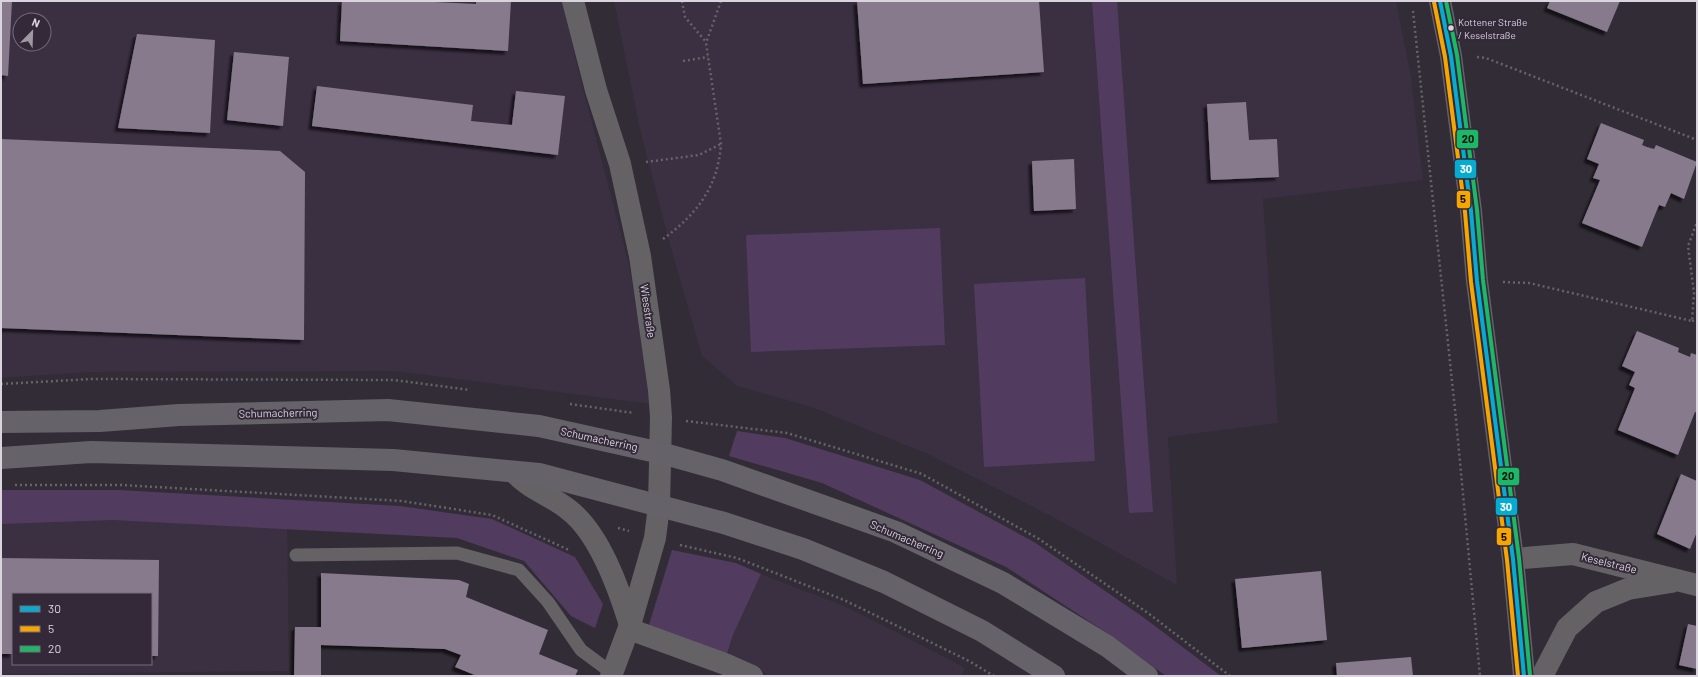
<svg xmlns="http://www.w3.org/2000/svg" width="1698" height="677" font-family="Barlow,sans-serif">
<defs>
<filter id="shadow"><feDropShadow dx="-3.5" dy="3.5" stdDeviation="1" flood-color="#0009"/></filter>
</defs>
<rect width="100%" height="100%" fill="#322c36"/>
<g fill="#3b2f42" fill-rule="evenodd">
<path d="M1,1H562L583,89L629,264L651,404L395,371L89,372L1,378ZM20,20H44V44H20Z"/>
<polygon points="614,1 1396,1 1411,77 1423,180 1263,199 1278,423 1168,437 1177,585 1049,515 930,455 812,407 737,386 702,356 672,252 640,129"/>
<path d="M287,515L289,671L1,674V520ZM13,594H151V664H13Z"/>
<polygon points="761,574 842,605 906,637 965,668 961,676 767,676 765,673 728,654 733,635"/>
</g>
<g fill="#513c5f">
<polygon points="1092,1 1117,1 1153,512 1129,513"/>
<polygon points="940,228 945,345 751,352 746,235"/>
<polygon points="1085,278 1095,461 984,467 974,284"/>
<polygon points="737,431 785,438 920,480 1034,542 1143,617 1221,676 1166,676 1110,635 1006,567 822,483 729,456"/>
<polygon points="1,490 119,490 400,506 492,519 575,557 603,604 595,628 571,616 524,561 457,538 113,520 1,524"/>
<polygon points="672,550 736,563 761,574 733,635 727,654 648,628"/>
</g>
<g fill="#867a8c" filter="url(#shadow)">
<polygon points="1,1 12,1 8,76 1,75"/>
<polygon points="342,1 414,1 476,4 476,1 511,1 508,51 340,41"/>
<polygon points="857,1 1039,1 1044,72 863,84"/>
<polygon points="1550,1 1620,1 1607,32 1547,8"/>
<polygon points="137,34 215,40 210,133 118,128"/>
<polygon points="234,52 289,57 283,126 227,120"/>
<polygon points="317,86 473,105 471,121 512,125 516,91 565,96 558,155 312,126"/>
<polygon points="1246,102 1249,140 1277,139 1279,177 1211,180 1207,104"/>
<polygon points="1601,123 1644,140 1642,145 1647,147 1654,149 1656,145 1697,162 1684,199 1671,193 1665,207 1659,205 1642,247 1582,223 1600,180 1593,178 1599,164 1587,159"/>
<polygon points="1,139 280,151 305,172 304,340 1,328"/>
<polygon points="1074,159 1076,209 1034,211 1032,161"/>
<polygon points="1637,331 1679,348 1678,352 1690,357 1691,353 1697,355 1697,413 1695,412 1678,455 1618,430 1635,388 1629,385 1635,372 1622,366"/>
<polygon points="1681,474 1697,481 1697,532 1690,549 1657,534"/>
<polygon points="1,558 159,560 158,656 151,656 151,594 13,594 13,654 1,654"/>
<polygon points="1321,571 1327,640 1242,648 1235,579"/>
<polygon points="321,573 459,580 469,584 466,597 548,630 539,654 578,670 575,676 477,676 455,667 461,655 445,649 321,645 321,676 294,676 295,627 321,627"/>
<polygon points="1688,624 1697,626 1697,669 1679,665"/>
<polygon points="1411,657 1413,676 1337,676 1336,663"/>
</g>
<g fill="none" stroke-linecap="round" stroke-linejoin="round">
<g stroke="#666369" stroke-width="2.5" stroke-dasharray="2 3" stroke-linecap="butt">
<polyline points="682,1 685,17 706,42"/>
<polyline points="1413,11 1456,419 1480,676"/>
<polyline points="1477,57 1486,58 1697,140"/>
<polyline points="683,61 708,57"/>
<polyline points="646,162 699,155 721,144"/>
<path d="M663,239C697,214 718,187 721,144L706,43L721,1"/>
<polyline points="1503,282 1529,283 1692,321 1694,293 1688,246 1697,222"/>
<polyline points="1692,321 1697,320"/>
<polyline points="1,384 92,379 394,380 470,390"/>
<polyline points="570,404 634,413"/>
<polyline points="686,421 787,433 922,474 1039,539 1148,613 1230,676"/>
<polyline points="15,485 121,485 402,501 492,515 569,550"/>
<polyline points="618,528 629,531"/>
<polyline points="680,545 737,558 844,600 969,661 994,676"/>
</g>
<polyline stroke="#656266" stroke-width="13" points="296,555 457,553 519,570 548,602 581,650 612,673"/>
<g stroke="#656266" stroke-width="22">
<polyline points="573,1 596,90 620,164 640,256 659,390 661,417 659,506 655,538 630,625 611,676"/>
<polyline points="1440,1 1451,56 1471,211 1477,281 1513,559 1524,676"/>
<path d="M514,472C530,490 551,495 569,510C600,534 619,589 630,625"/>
<polyline points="1513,559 1573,554 1697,585"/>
<polyline points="629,629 725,664 752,676"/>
<polyline points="1542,676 1567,628 1596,602 1628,589 1671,582"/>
</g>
<g stroke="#666269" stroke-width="22">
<polyline points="1,422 100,421 179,415 388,410 539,426 661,453 722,470 896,532 1003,583 1107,646 1147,676"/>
<polyline points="1,458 91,452 393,460 539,474 724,523 803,549 884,582 982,631 1054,676"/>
</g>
<g stroke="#332939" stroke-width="7">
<polyline id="bus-1" points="1440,1 1451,56 1471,211 1477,281 1513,559 1524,676"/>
</g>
<g stroke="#332939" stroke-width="7">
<polyline id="bus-2" points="1434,2 1445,57 1465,212 1471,282 1507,560 1518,676"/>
</g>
<g stroke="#332939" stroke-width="7">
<polyline id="bus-3" points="1446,1 1457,55 1477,210 1483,280 1519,558 1530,675"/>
</g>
<use href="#bus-1" stroke="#06acd0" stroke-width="4"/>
<use href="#bus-2" stroke="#f7a600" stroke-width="4"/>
<use href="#bus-3" stroke="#1ab867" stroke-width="4"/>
</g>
<circle fill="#dad4de" stroke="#332939" stroke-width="1.5" cx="1451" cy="28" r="3.5"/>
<g text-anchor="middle" stroke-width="4" stroke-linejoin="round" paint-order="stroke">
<g font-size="10" fill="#dad4de" stroke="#332939" text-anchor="start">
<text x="1458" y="26">Kottener Straße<tspan x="1458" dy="13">/ Keselstraße</tspan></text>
</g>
<g font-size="11" fill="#dad4de" stroke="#332939">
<text transform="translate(648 311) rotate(82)" y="4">Wiesstraße</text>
<text transform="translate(278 413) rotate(-1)" y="4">Schumacherring</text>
<text transform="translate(599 439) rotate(12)" y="4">Schumacherring</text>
<text transform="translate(907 539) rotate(23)" y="4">Schumacherring</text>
<text transform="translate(1609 563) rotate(14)" y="4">Keselstraße</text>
</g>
</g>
<g stroke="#332939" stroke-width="1.5">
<rect x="1456" y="129" width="23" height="20" rx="4" fill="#1ab867"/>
<rect x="1454" y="159" width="23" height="20" rx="4" fill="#06acd0"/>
<rect x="1456" y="190" width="15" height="19" rx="4" fill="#f7a600"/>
<rect x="1497" y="467" width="23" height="19" rx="4" fill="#1ab867"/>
<rect x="1495" y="497" width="23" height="19" rx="4" fill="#06acd0"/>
<rect x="1496" y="527" width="16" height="19" rx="4" fill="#f7a600"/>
</g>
<g font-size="11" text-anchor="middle" font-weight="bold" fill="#fff">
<text x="1466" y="173">30</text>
<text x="1506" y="511">30</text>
</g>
<g font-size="11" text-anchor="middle" font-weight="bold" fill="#111">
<text x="1468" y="143">20</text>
<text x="1463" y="203">5</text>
<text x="1508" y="480">20</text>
<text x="1504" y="541">5</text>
</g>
<rect width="1698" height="677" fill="none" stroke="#dad4de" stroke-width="4"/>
<rect x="12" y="593" width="140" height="72" fill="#332939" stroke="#766d7b"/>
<rect x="20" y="606" width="20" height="6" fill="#06acd0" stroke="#766d7b"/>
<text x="48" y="613" font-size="12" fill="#dad4de">30</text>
<rect x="20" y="626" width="20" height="6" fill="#f7a600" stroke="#766d7b"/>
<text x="48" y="633" font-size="12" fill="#dad4de">5</text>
<rect x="20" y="646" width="20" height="6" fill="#1ab867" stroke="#766d7b"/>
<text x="48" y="653" font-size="12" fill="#dad4de">20</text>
<g transform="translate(32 32) rotate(23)"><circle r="19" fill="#332939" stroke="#766d7b"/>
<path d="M0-3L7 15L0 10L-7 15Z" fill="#9f99a3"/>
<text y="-6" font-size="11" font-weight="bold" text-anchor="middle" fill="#dad4de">N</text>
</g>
</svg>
